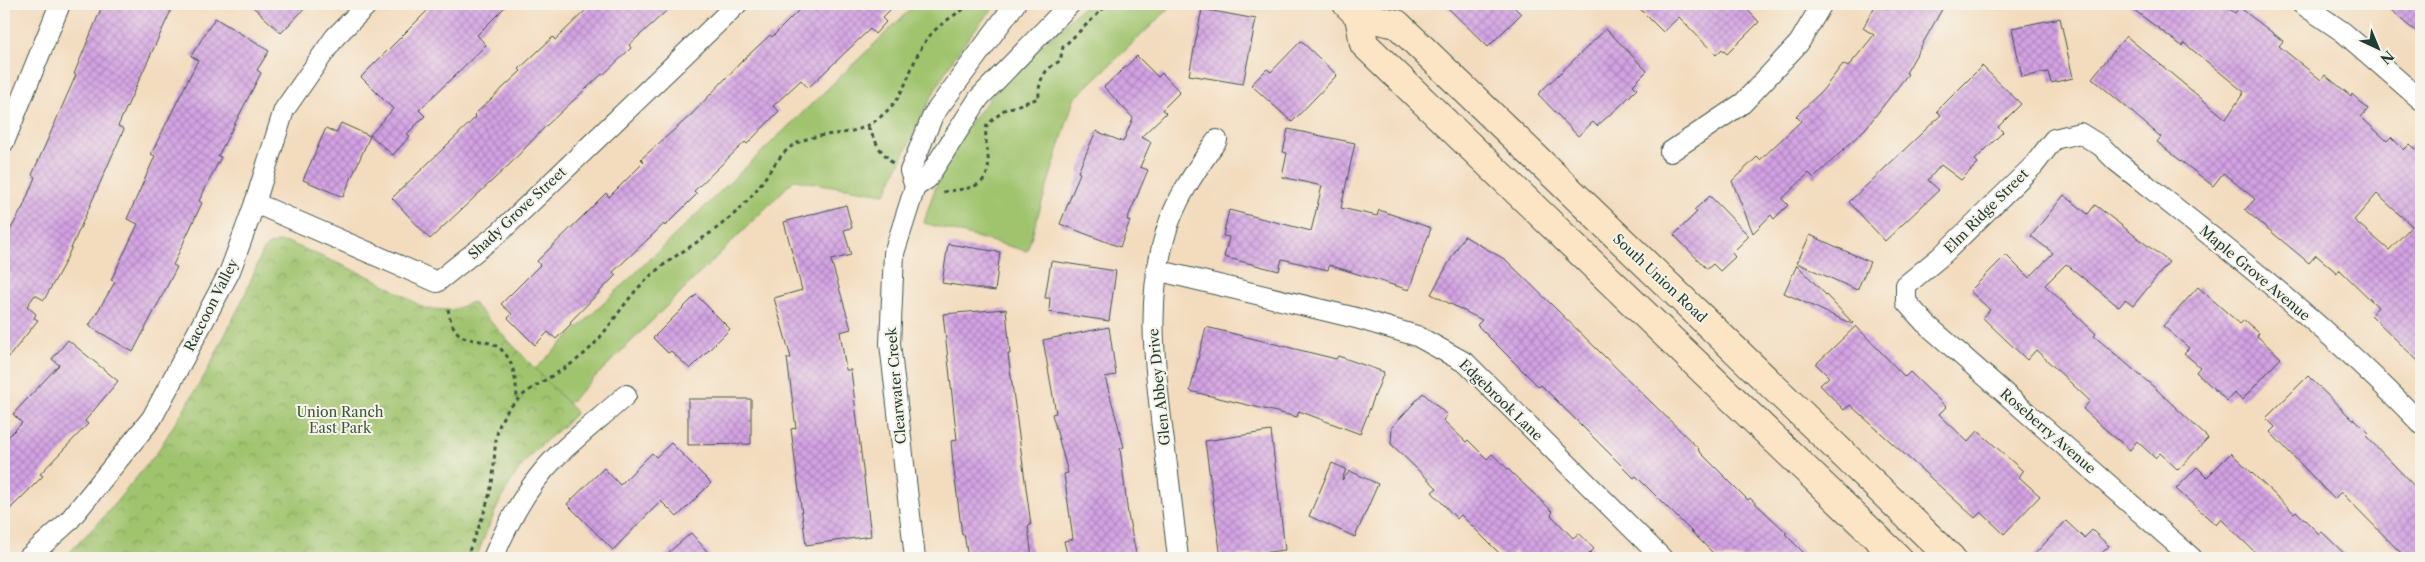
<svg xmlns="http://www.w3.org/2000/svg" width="2425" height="562" font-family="'Libre Caslon Text',serif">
<defs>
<pattern id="park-crowns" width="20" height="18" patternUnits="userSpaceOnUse" patternTransform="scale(1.25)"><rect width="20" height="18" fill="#a0c46e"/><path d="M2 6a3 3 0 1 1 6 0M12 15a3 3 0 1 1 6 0" fill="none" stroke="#82a05b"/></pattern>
<pattern id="building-cross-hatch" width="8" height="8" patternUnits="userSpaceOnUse" patternTransform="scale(1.25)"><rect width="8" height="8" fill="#d4a2e4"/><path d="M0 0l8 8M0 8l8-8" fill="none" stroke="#ab85ba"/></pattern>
</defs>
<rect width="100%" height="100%" fill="#f7f3e8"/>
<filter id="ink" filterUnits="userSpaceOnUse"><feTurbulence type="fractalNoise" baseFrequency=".02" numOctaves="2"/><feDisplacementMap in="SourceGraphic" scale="10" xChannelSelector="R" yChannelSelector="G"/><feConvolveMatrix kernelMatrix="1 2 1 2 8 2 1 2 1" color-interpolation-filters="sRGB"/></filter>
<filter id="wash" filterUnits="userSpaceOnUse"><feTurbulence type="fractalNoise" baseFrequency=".0096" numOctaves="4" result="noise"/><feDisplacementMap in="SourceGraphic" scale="20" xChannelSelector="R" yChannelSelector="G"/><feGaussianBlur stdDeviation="1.12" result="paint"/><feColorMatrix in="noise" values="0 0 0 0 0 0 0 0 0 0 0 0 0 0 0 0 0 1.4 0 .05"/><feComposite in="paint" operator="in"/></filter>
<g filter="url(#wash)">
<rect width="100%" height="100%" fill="#f3dcbe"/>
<g fill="#a0c46e" stroke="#608051">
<path d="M916,4H998C941,60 919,125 885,194L794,180L568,404L534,370Z"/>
<path d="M1086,4H1174L1074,99L1027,251L924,223C932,193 946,159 963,133C996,84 1044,44 1086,4Z"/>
</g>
<path fill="url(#park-crowns)" stroke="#608051" d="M278,242L290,243L377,280L426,309L453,310L472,302L576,412C564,428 545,440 532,454C504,484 491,521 476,558H64L102,519L156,454L205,375L243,299L262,253L267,246Z"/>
<g id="blocks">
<g fill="url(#building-cross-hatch)" fill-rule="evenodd">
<polygon points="103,4 174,4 118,126 124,129 65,262 44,300 35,295 27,306 36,314 34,318 38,320 4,363 4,241 23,207 35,177 32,175 76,75 74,74"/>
<polygon points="250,4 309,4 281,33"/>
<polygon points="434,4 508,4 477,35 486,45 419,110 425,116 407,134 410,136 393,155 370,135 393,109 361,77"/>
<polygon points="592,4 674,4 629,45 631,48 603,75 602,74 546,126 510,164 430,239 392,198 476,117 474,115 521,71 519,69 553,37 555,40"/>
<polygon points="805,4 896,4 882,18 886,22 875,34 870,29 808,88 801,80 773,106 779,111 747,144 745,142 694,191 697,194 665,226 664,224 613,272 616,275 570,322 571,324 556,339 548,332 535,345 508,318 512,314 501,304 540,265 537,261 580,219 606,193 609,197 644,162 641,159 691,115 742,61 770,35 772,37"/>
<polygon points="1444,4 1511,4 1521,14 1488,47"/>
<polygon points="1635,4 1742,4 1759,22 1727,54 1722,49 1716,55 1679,17 1663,32"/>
<polygon points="1876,4 1889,9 1892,4 1945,4 1906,73 1908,74 1866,128 1814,178 1809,173 1782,199 1788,205 1774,219 1771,215 1753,233 1732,181 1757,157 1760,160 1801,121 1796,116 1822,91 1843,64 1848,67 1874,35 1863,28"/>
<path d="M2126,4H2223L2235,13L2239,7L2283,41L2279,46L2321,80L2325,75L2351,96L2352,94L2368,109L2361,117L2387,141L2391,137L2404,150L2410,144L2421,154V364L2371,315L2378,307L2339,269L2337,273L2316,255L2309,263L2245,210L2255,199L2223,173L2213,186L2157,142L2161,137L2092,78L2126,36L2226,119L2244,92L2184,43L2182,46ZM2377,194L2412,226L2389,250L2354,220Z"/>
<polygon points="2383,4 2421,4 2421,35 2409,26"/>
<polygon points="1202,9 1256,19 1243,84 1189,75"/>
<polygon points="215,18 269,51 257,70 261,73 218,156 221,157 199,201 202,203 173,265 177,267 133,352 89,326 115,282 111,280 138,224 127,219 155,156 151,154 198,60 191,56"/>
<polygon points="2060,18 2073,78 2051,83 2048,72 2022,77 2012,28"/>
<polygon points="1606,29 1647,71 1633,85 1637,89 1620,106 1597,126 1593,122 1578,136 1538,94"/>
<polygon points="1301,41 1337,75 1292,122 1251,85 1267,69 1271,72"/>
<polygon points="1137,56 1158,77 1162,73 1180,92 1162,110 1166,113 1141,137 1151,142 1140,167 1148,170 1127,220 1130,221 1120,247 1060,224 1080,173 1078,172 1096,131 1123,142 1133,118 1104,87"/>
<polygon points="1982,66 2021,104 1998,127 2003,132 1975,160 1978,163 1961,180 1941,165 1928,180 1939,190 1885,241 1849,202 1941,115 1937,111"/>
<polygon points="341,123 370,136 343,197 303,180 326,128 336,133"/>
<polygon points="1288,129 1355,143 1341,208 1377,216 1379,210 1431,228 1409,290 1329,265 1328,270 1282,259 1279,271 1224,257 1229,237 1223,236 1229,210 1311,231 1322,186 1282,177 1287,153 1283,152"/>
<polygon points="2064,195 2088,214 2095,205 2169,262 2133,306 2125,300 2119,307 2066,264 2045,285 2096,334 2094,336 2155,388 2208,438 2178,470 2160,453 2155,458 2137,441 2130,450 2106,430 2083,409 2090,401 2036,350 2027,360 1983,318 1990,310 1970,291 2006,255 2029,278 2053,253 2031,236"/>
<polygon points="1710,196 1749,236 1732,253 1735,257 1720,271 1713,264 1707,269 1674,235 1697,212 1694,210"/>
<polygon points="846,205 852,228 844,230 851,255 831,260 851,329 840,332 846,370 851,370 871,536 806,545 791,429 796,428 787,358 791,358 774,298 802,290 784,222"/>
<polygon points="1810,235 1870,262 1857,290 1797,263"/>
<polygon points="1464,236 1506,260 1699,449 1698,450 1748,500 1750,498 1787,533 1785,534 1809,558 1718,558 1636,476 1634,478 1541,385 1539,387 1477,325 1482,320 1431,294"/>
<polygon points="948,244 1000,252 995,291 942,283"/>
<polygon points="1051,261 1116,271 1109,321 1049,312 1050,298 1045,298"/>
<polygon points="1797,265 1853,323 1852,324 1784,293"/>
<polygon points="2198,287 2240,324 2244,320 2259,333 2257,336 2281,358 2242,400 2234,393 2227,401 2196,372 2200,367 2184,353 2189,348 2163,326"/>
<polygon points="696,295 730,329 690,369 671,351 668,353 653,338"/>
<polygon points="1006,309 1010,354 1008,354 1031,525 1028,526 1032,558 968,558 964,534 962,535 953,463 951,441 957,440 943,314"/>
<polygon points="1856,326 1905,377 1910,372 1946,407 1939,414 1968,442 1978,431 2023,471 2019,477 2040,496 2004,534 1981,512 1975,518 1850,405 1844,410 1820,385 1829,377 1816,364"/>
<polygon points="1109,327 1116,375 1105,377 1124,447 1120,448 1128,515 1137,558 1068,558 1064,541 1073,539 1064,474 1068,473 1052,414 1056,413 1043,340"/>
<polygon points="1206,327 1336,359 1338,356 1384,372 1360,434 1299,411 1297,417 1190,391"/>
<polygon points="68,340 118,381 85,421 88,424 40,474 43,476 4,515 4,441 22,423 13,414 59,365 52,359"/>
<polygon points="2308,376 2353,420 2355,419 2369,433 2366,436 2421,493 2421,558 2406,558 2341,492 2334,499 2270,432 2275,427 2266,418"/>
<polygon points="1423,393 1447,415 1443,420 1466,442 1468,440 1487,459 1492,454 1553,512 1551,515 1573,538 1579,533 1594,549 1585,558 1521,558 1514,551 1508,558 1504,558 1461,515 1457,519 1432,492 1437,488 1391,444 1392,427"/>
<polygon points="688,399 751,399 751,444 688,445"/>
<polygon points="1271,431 1285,550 1221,558 1205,441"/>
<polygon points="671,443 711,483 677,517 661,501 613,550 567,504 604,468 620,485 652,453 656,457"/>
<polygon points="2231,453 2294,513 2296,511 2319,534 2322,532 2349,558 2261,558 2221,519 2216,525 2176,489 2197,467 2207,477"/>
<polygon points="1332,463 1346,469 1342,480 1350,471 1378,484 1355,537 1309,516"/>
<polygon points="2066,521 2084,538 2092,530 2109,546 2097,558 2031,558"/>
<polygon points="691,533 713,558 662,558"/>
</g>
</g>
</g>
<g filter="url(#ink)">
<use href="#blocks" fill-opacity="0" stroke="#3f5549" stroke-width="1"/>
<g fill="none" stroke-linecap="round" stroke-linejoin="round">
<g stroke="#3f5549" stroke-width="22">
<g id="street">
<polyline points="2302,4 2343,32 2421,100"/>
<polyline points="4,142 60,4"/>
<polyline points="1670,152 1743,103 1799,43 1822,4"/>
<polyline points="915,187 927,179 979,98 1070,4"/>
<polyline points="255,203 437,282 500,232 737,4"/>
<polyline points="1156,270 1356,318 1417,336 1466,363 1662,558"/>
<polyline points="28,558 68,522 152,418 230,271 255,203 284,110 335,37 368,4"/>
<path d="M493,558C508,522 527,486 555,458C577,436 603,416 626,395"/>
<polyline points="915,558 890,344 894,253 915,187 910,171 933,115 1015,4"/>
<path d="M1178,558C1173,514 1168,471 1162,427C1154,360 1146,298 1166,232C1176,198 1197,169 1217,140"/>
<path d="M2192,558L1925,323L1906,302V285L1940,257L2034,165L2054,139L2080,133L2101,146L2116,161C2221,244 2329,326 2421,424"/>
</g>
</g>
<g stroke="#3f5549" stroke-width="30">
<g id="secondary">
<polyline points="1347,4 1359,16 1397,24 1951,558"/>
<polyline points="1359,16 1364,44 1898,558"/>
</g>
</g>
<g stroke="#3f5549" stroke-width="3" stroke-dasharray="4 4" stroke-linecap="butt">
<polyline points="868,127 879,148 893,164"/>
<path d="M943,192C967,188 992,190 988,157C987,145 984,137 987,125L1004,110L1039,98C1038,80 1044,69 1060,61L1063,47L1108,4"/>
<path d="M448,309C450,318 452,328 459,334C466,340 477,340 486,342C513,348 516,377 517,399"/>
<path d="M466,558C476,534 487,509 492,483C496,460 492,434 505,414C523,387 560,375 584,354C608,333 622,303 645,281C670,256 702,242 728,219C737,212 746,203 753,194C765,180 780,151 797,143C825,129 852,140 879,118C908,95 906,73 923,45C934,26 954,16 971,4"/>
</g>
<use href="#street" stroke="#fff" stroke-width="20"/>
<use href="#secondary" stroke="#fce5c4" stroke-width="28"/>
</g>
</g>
<g text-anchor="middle" stroke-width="4" stroke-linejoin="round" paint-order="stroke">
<g font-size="14" fill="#1f3d34" stroke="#f7f3e8">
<text transform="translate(1986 211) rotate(-45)" y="5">Elm Ridge Street</text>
<text transform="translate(517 213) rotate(-43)" y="5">Shady Grove Street</text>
<text transform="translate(2255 273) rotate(40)" y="5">Maple Grove Avenue</text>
<text transform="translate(1660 278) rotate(43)" y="5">South Union Road</text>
<text transform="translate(211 305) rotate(-63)" y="5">Raccoon Valley</text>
<text transform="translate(896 386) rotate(-95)" y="5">Clearwater Creek</text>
<text transform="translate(1159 387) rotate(-96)" y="5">Glen Abbey Drive</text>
<text transform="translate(1501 400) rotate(44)" y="5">Edgebrook Lane</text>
<text transform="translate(2048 431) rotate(41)" y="5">Roseberry Avenue</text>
</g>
<g font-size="14" fill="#395840" stroke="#f7f3e8">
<text x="340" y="417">Union Ranch<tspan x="340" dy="16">East Park</tspan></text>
</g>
</g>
<rect width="2425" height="562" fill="none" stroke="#f7f3e8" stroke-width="20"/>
<g transform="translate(2378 48) rotate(136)" stroke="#f7f3e8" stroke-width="4" paint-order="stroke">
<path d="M0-4L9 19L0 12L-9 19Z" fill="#1f3d34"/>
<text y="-8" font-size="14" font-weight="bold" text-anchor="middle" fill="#1f3d34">N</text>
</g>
</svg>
